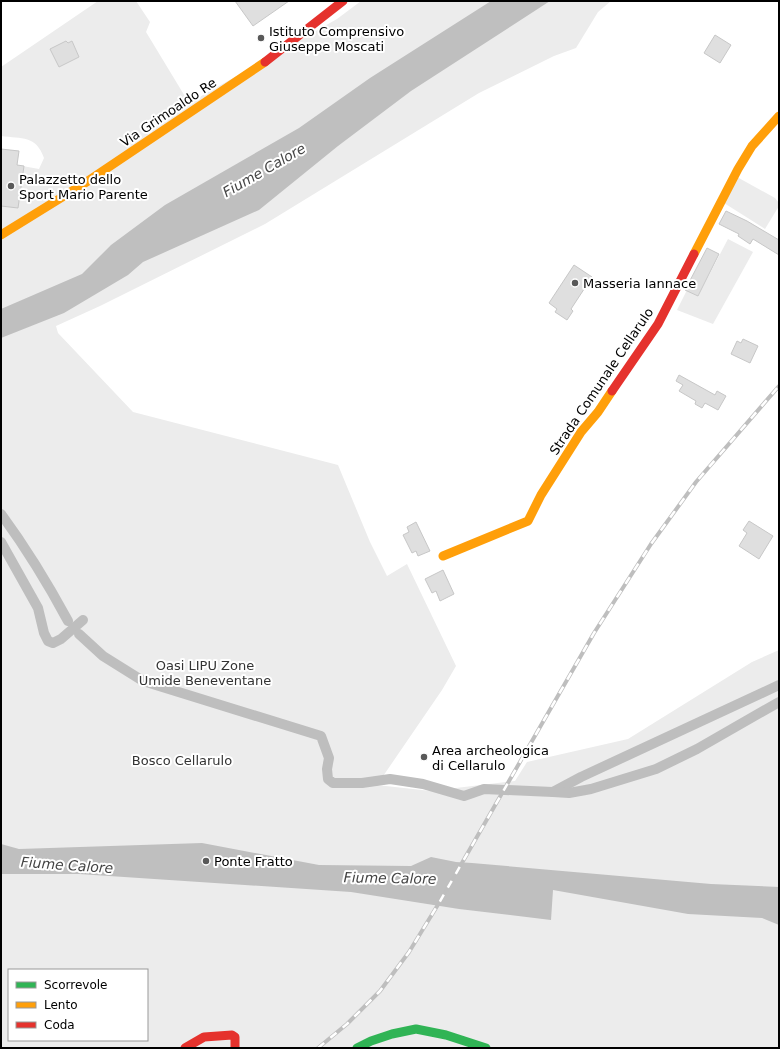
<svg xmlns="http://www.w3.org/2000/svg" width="780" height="1049" font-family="'DejaVu Sans',sans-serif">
<rect width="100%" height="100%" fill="#fff"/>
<g fill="#ececec" fill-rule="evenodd">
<path d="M98,1H136L150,22L146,32L189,103L337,19L361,1H611L598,12L576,48L554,56L479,93L265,224L100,306L56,326L58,333L133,412L338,465L370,542L387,576L407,564L456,666L442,690L377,785L431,791L515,781L527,762L628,739L752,662L779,650V1048H1V149L19,151L17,165L39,169L44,158C36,135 22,139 1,136V67ZM66,41L68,43L72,41L79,57L59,67ZM9,970H147V1040H9Z"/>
<polygon points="737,177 775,198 779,203 779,206 765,229 724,203"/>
<polygon points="728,239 753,252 713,324 677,310 687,290 698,296"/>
</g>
<g fill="#bfbfbf">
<polygon points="491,1 550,1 411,91 338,146 259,210 143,262 128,275 64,313 1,338 1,309 82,274 111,245 165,205 299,128 370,78"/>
<polygon points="202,843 319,865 411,866 431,857 456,862 472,863 711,884 779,887 779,925 762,918 688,914 553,890 551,920 459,909 351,892 79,874 1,874 1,844 19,849"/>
</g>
<g fill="#dfdfdf" stroke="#c7c7c7">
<polygon points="235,1 289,1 253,26"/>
<polygon points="715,35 731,45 720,63 704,53"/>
<polygon points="66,41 68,43 72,41 79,57 59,67 50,49"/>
<polygon points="1,149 19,151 17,165 24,166 18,208 1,206"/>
<polygon points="726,211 747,221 779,240 779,255 753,239 750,244 738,236 739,234 719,224"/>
<polygon points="707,248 719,254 698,296 685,290"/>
<polygon points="574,265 592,277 571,309 573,311 567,320 555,312 557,309 549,303"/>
<polygon points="743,339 758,346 750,363 731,354 737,341 741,343"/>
<polygon points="679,375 715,395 717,391 726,396 718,410 705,403 702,408 695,404 696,401 679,391 683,385 676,381"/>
<polygon points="749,521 773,536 759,559 739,546 747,533 743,530"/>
<polygon points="416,522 430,551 418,556 416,551 412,553 403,535 409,532 407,527"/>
<polygon points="443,570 454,594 440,601 436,591 432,593 425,579"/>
</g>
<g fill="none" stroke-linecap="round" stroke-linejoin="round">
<g stroke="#bebebe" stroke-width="10">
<path d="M1,514C26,548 48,584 68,621"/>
<polyline points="1,542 38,608 44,633 48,641 53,643 61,639 83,620"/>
<polyline points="79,634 103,656 143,681 321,736 329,758 327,769 328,779 333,783 362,783 390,779 423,784 464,796 484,789 553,792 581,777 779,685"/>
<polyline points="553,792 569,793 591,789 656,769 697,749 779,702"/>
</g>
<polyline stroke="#30b455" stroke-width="9" points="357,1048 371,1041 392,1034 416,1029 446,1035 486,1048"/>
<g stroke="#ff9f0a" stroke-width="9">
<polyline points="1,235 85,183 265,62"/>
<polyline points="694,254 738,169 752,146 779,116"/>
<polyline points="443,556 528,521 541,495 581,432 598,412 612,391"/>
</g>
<g stroke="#e5322d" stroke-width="9">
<polyline points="265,62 343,1"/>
<polyline points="612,391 658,324 694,254"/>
<polyline points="185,1048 204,1037 232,1035 235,1037 235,1048"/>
</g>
<g stroke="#bebebe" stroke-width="4">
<polyline id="rail" points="318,1048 347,1024 380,991 409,952 439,903 594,633 651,544 696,482 779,386"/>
</g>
<use href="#rail" stroke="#fff" stroke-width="2.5" stroke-dasharray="8" stroke-linecap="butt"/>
</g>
<g fill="#595959" stroke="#fff" stroke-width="1.5">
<circle cx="261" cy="38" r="4"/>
<circle cx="11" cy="186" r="4"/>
<circle cx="575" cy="283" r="4"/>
<circle cx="424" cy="757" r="4"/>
<circle cx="206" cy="861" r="4"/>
</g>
<g text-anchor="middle" stroke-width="4" stroke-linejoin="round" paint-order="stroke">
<g font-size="13" fill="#000" stroke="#fff" text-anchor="start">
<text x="269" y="36">Istituto Comprensivo<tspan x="269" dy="15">Giuseppe Moscati</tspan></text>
<text x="19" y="184">Palazzetto dello<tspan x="19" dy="15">Sport Mario Parente</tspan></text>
<text x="583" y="288">Masseria Iannace</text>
<text x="432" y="755">Area archeologica<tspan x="432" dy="15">di Cellarulo</tspan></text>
<text x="214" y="866">Ponte Fratto</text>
</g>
<g font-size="13" fill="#000" stroke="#fff">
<text transform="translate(168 112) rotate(-34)" y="5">Via Grimoaldo Re</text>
<text transform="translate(601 381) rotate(-56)" y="5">Strada Comunale Cellarulo</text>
</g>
<g font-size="13" fill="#333" stroke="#fff">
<text x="205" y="670">Oasi LIPU Zone<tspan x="205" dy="15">Umide Beneventane</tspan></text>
<text x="182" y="765">Bosco Cellarulo</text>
</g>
<g font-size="14" font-style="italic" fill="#444" stroke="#fff">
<text transform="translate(264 170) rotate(-30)" y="5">Fiume Calore</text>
<text transform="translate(67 865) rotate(4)" y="5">Fiume Calore</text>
<text transform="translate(390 878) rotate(1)" y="5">Fiume Calore</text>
</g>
</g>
<rect width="780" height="1049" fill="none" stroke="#000000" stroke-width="4"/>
<rect x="8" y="969" width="140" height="72" fill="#ffffff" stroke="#999999"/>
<rect x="16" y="982" width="20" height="6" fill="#30b455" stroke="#999999"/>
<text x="44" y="989" font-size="12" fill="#000000">Scorrevole</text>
<rect x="16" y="1002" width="20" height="6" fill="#ff9f0a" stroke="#999999"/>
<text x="44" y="1009" font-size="12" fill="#000000">Lento</text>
<rect x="16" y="1022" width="20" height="6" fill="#e5322d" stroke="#999999"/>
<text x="44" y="1029" font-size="12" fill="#000000">Coda</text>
</svg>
